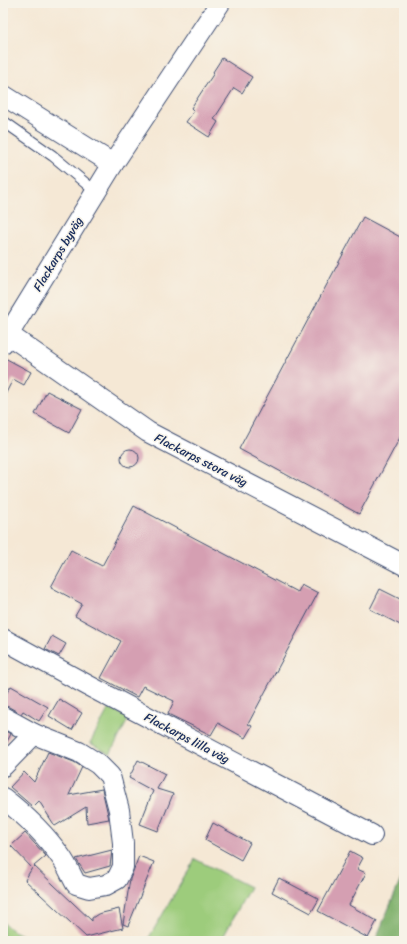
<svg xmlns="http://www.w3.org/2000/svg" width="407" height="944" font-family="Sriracha,sans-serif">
<rect width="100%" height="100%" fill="#f7f3e8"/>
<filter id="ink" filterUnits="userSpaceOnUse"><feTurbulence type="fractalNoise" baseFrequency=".025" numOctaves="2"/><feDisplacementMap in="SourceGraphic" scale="8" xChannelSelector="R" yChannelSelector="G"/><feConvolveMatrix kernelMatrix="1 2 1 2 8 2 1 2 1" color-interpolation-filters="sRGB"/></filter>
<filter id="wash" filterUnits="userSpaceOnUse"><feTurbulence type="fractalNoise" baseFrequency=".012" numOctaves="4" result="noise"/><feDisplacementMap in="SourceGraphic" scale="16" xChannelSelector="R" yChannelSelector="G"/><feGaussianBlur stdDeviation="0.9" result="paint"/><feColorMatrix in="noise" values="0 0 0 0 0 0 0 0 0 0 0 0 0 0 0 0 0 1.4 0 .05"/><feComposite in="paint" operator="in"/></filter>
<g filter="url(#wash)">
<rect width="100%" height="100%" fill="#f5e8d5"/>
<g fill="#9dcc7b" stroke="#5c7e6c">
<polygon points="109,708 129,718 110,754 90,743"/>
<polygon points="195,859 250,887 221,941 147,941"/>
<polygon points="3,922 10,929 35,941 3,941"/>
</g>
<polygon fill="#7eb06b" stroke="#4c7064" points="404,872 404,941 375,941"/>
<g id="blocks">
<g fill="#d59fb2">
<polygon points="222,58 252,77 242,93 234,88 214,119 218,122 209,137 186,122 194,111 191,108 214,73 213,72"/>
<polygon points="363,217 404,239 404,430 359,514 239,449"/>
<polygon points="3,357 31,372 24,385 13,379 3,399"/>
<polygon points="47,391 82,409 69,433 35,414"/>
<circle cx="130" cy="458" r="9"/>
<polygon points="134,506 297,592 301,584 318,593 248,724 252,726 245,738 218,723 211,735 168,714 174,701 143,686 137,697 101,678 121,641 75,616 82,604 51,587 71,550 102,566"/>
<polygon points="380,589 404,601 404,627 370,609"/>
<polygon points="52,636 66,644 59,656 45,649"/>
<polygon points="11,686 48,707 39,721 23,711 21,714 9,707 3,706 3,699"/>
<polygon points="59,699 82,713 72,730 49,716"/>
<polygon points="3,730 11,734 3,749"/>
<polygon points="48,752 74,762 82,767 69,795 102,789 109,819 87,823 86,807 55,826 39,801 33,807 10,787 24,772 34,782"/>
<polygon points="138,760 165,774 157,789 173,794 158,831 140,824 153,791 129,778"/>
<polygon points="213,823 250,843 241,860 205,840"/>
<polygon points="25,833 46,856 34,866 92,921 92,918 98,914 119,909 123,928 86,937 25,880 32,868 11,846"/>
<polygon points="112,850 110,866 85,873 76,859"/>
<polygon points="350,851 363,858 357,869 366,873 349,905 377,921 368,938 318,911"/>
<polygon points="139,856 154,862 128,926 123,924 130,879"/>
<polygon points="279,878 319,899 311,913 272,892"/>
</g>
</g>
</g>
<g filter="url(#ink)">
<use href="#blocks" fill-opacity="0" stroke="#3c4b70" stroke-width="1"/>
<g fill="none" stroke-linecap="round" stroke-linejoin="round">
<g stroke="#3c4b70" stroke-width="12">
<polyline id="service" points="3,121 53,156 96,192"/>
</g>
<g stroke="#3c4b70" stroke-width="22">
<g id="minor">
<polyline points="3,95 113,164"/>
<polyline points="9,335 148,432 404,565"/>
<polyline points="3,343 113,164 220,3"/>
<polyline points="3,639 89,686 372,835"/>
<path d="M3,717L34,734L79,752L98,764L110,776L119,810L123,843V867L117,879L106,885L89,888L76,884C71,875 67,865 61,857C45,834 25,815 3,798"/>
<polyline points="3,766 34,734"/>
</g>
</g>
<use href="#service" stroke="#fff" stroke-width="10"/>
<use href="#minor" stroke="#fff" stroke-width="20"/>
</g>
</g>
<g text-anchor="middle" stroke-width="3" stroke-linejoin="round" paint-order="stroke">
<g font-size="12" fill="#1b2f5e" stroke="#f7f3e8">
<text transform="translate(58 254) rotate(-59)" y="4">Flackarps byväg</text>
<text transform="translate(201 460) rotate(27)" y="4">Flackarps stora väg</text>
<text transform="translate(187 738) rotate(28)" y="4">Flackarps lilla väg</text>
</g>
</g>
<rect width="407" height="944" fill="none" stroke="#f7f3e8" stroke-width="16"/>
</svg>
